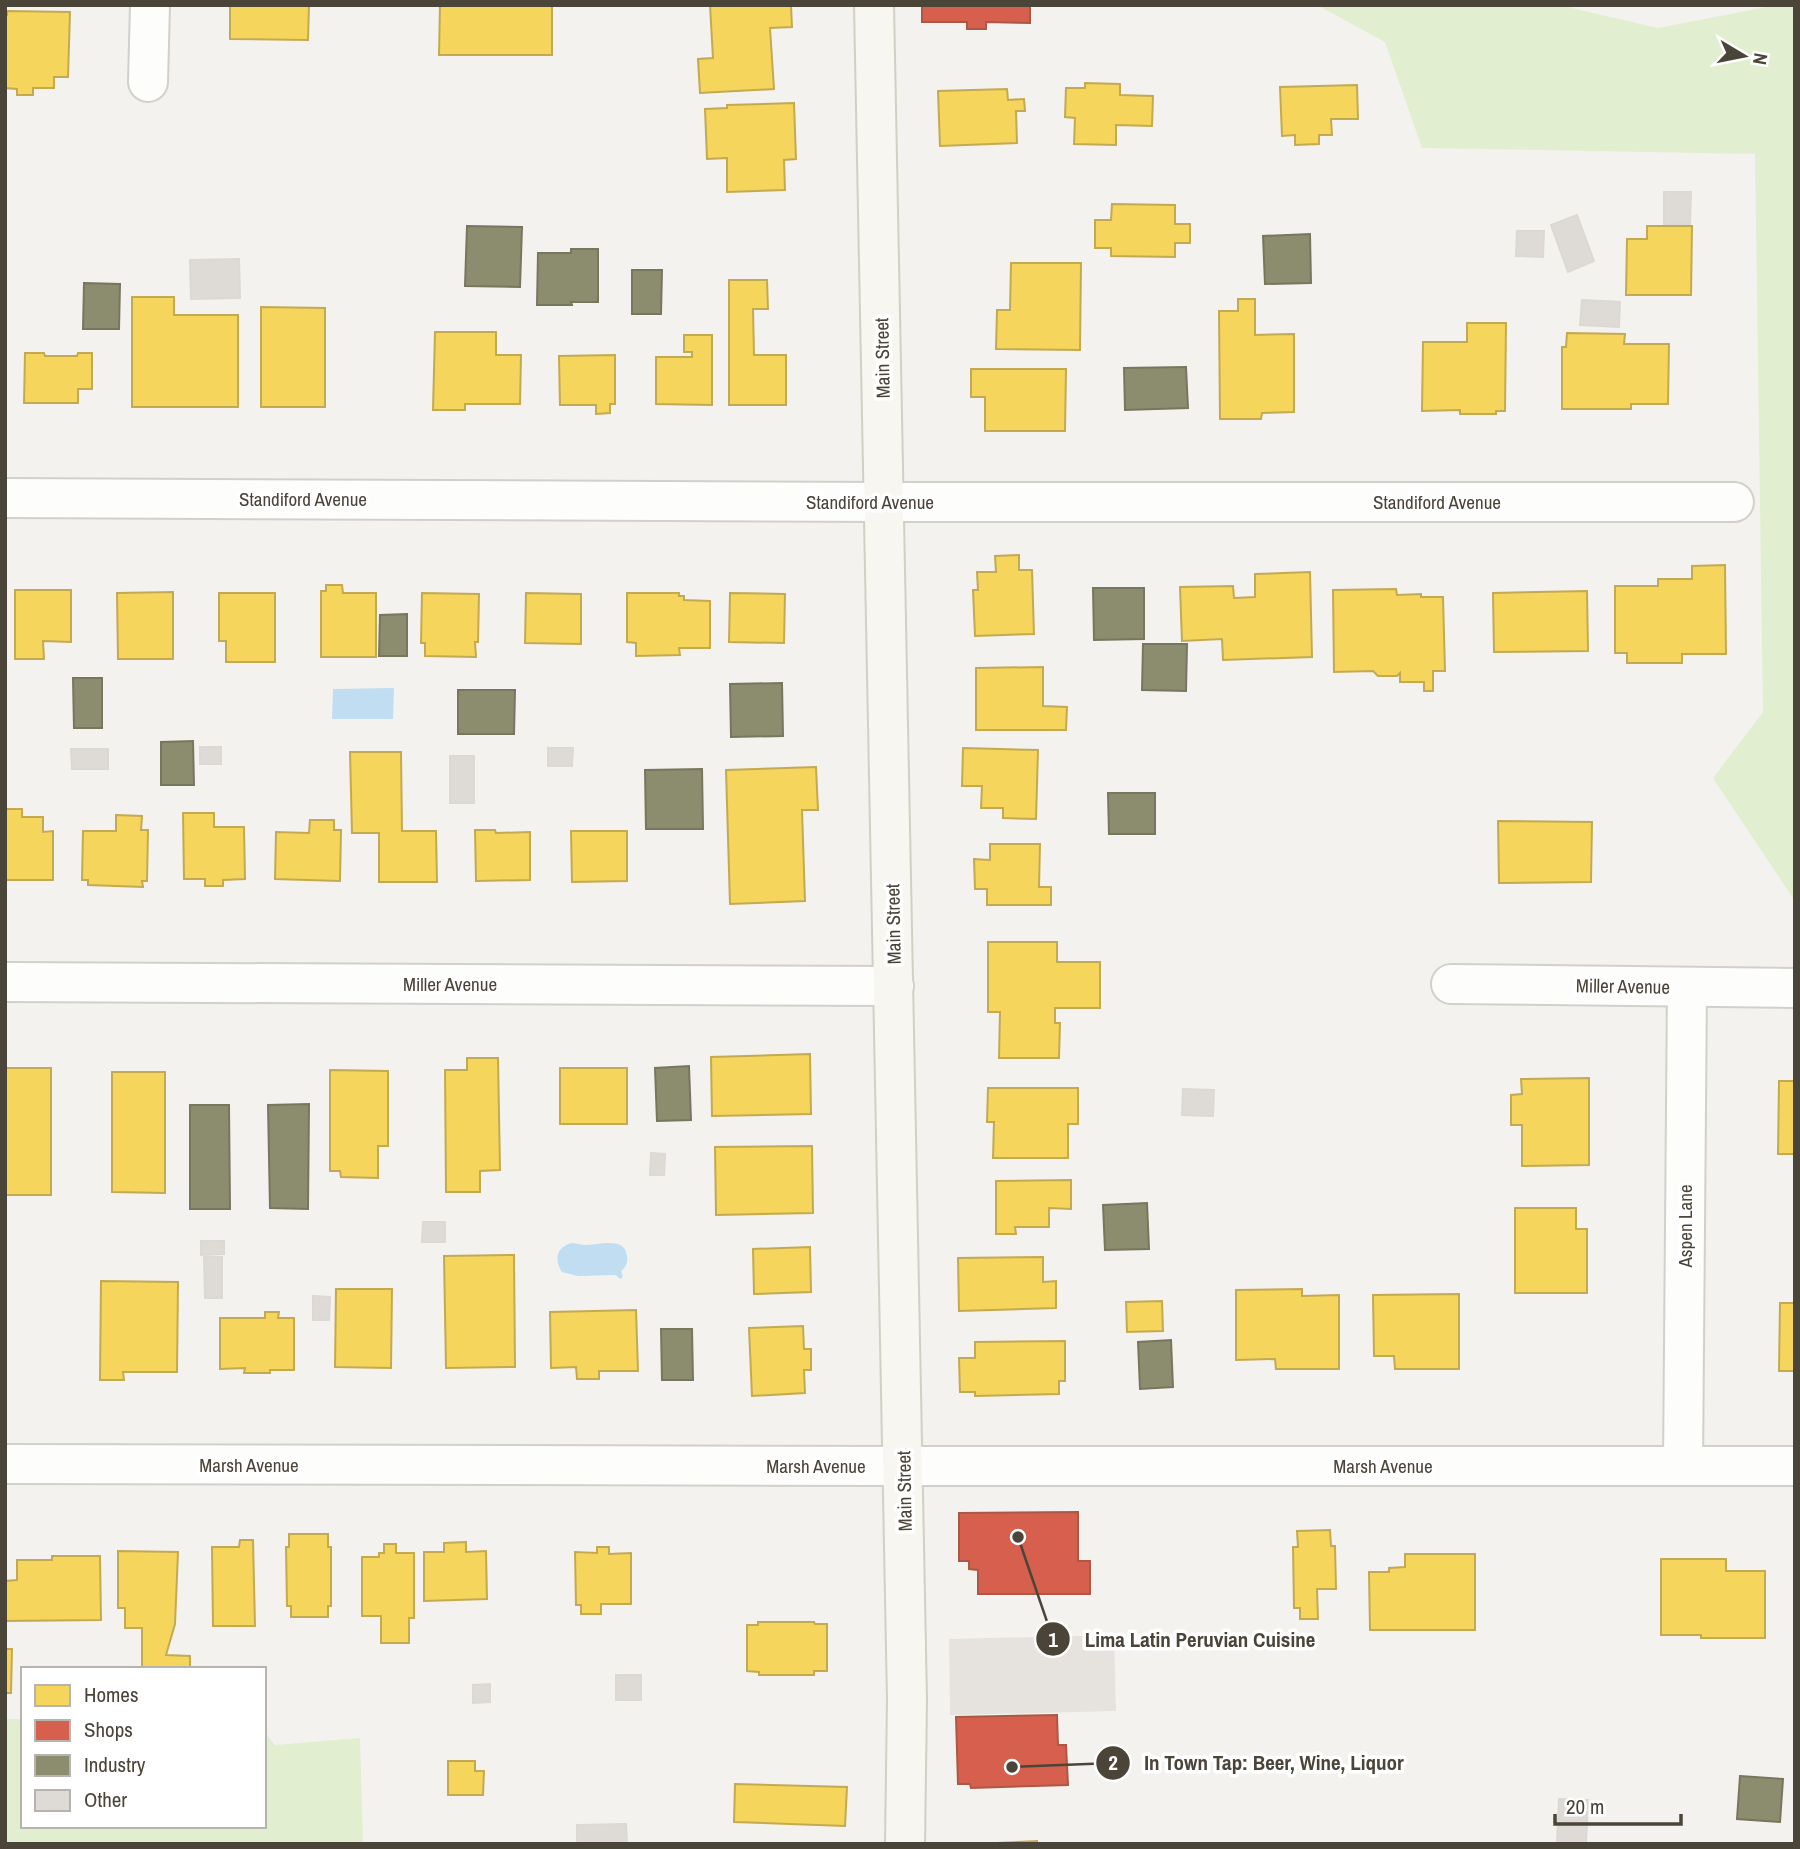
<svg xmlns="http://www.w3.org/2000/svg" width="1800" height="1849" font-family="'Archivo Narrow',sans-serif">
<rect width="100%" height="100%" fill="#f4f2ee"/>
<g fill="#e1eecf">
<polygon points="1317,5 1559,5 1658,28 1777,5 1795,5 1795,901 1713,778 1763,712 1755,154 1422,148 1385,42"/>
<polygon points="5,1719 23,1719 23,1826 264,1826 264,1731 275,1745 360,1738 363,1844 5,1844"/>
</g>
<polygon fill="#e6e3df" points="1114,1635 1116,1711 950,1715 949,1639"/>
<g fill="#c0ddf1">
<polygon points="394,688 393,719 332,719 333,689"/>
<path d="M572,1243C575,1243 579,1244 583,1245C596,1246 625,1235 627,1256C628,1263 626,1267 621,1271L623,1277L620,1279L616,1275L578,1276L562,1272C554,1260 556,1247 572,1243Z"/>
</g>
<g fill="#f6d55c" stroke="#c3aa52" stroke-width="2">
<polygon points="230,5 309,5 308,40 230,39"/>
<polygon points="440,5 552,5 552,55 439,55"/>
<polygon points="710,5 791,5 792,27 770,28 774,89 700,93 698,59 713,58"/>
<polygon points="7,11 70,12 68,77 54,77 54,88 33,88 33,95 17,95 17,89 5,88 5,15 7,15"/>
<polygon points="1085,83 1120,84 1120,95 1153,96 1152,126 1116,125 1116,145 1074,144 1075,118 1065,117 1066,88 1085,88"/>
<polygon points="1357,85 1358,119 1331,119 1332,135 1319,135 1319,144 1295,145 1295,135 1282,136 1280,87"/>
<polygon points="1007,89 1008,100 1024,99 1025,111 1016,111 1017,143 940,146 938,91"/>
<polygon points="794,103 796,159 784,160 785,190 727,192 727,158 707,159 705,109 727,108 727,105"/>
<polygon points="1112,204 1175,205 1175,224 1190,224 1190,243 1175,243 1175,257 1111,256 1111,248 1095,248 1095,220 1111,220"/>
<polygon points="1647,226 1692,226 1691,295 1626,295 1627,239 1647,239"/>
<polygon points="1011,263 1081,263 1080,350 996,349 997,310 1010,310"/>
<polygon points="729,280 767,280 768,309 753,309 754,355 786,355 786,405 729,405"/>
<polygon points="132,297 174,297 174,315 238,315 238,407 132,407"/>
<polygon points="1238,299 1255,299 1255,335 1294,334 1294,412 1262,413 1261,419 1220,419 1219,311 1238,311"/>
<polygon points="261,307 325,308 325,407 261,407"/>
<polygon points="1467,323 1506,323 1505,411 1496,411 1496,414 1460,414 1460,410 1422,411 1423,342 1467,342"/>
<polygon points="435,332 496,332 496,355 521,355 520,404 465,404 465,410 433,410"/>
<polygon points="1567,333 1625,334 1624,344 1669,344 1668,404 1631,404 1631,409 1562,409 1562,347 1566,347"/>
<polygon points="684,335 712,335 712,405 656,404 656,357 692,357 692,352 684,352"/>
<polygon points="25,353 44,353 45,356 77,356 78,353 92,353 92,389 78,389 78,403 24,403"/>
<polygon points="615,355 615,404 610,404 610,413 596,414 596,405 560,405 559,356"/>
<polygon points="971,369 1066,369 1065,431 985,431 985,397 971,397"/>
<polygon points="1019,555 1019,570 1032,570 1034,634 975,636 973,590 978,590 977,572 996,572 995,556"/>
<polygon points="1725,565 1726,654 1682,654 1682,663 1627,663 1627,653 1615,653 1615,586 1658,586 1658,579 1692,579 1692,566"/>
<polygon points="1310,572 1312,657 1223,660 1222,639 1182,641 1180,587 1233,586 1234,598 1255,597 1255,574"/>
<polygon points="326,585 342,585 343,593 376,593 376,657 321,657 321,591 326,591"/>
<polygon points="1396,589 1397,595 1421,594 1421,597 1443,597 1445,671 1433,671 1433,691 1424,691 1424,682 1400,682 1400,673 1397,676 1378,676 1373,671 1334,672 1333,590"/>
<polygon points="15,590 71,590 71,642 43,641 44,659 15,659"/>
<polygon points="1587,591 1588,651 1494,652 1493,593"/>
<polygon points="173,592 173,659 118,659 117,593"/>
<polygon points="219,593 275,593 275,662 226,662 226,641 219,641"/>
<polygon points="422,593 479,594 478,642 475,642 476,657 425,656 425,643 421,643"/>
<polygon points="526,593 581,594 581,644 525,643"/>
<polygon points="627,593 679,593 679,596 684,596 684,600 710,601 710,648 679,648 680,655 636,656 636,643 627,642"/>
<polygon points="730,593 785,594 784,643 729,642"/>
<polygon points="1043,667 1043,706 1067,707 1066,730 976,730 976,668"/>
<polygon points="963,748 1038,750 1036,819 1003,818 1003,808 981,808 982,786 962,786"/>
<polygon points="350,752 401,752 402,831 436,831 437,882 379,882 379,833 352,833"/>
<polygon points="816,767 818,810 802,810 805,901 730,904 726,770"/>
<polygon points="5,809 22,809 22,817 43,817 43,832 53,831 53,880 5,880"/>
<polygon points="183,813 214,813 214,827 244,827 245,879 223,880 223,886 205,886 205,879 184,879"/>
<polygon points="116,815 142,816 141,830 148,830 147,881 142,881 143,887 88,885 88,880 82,880 83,831 116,831"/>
<polygon points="310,820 334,820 334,830 341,830 340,881 275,879 276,832 309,833"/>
<polygon points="1498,821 1592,822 1591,882 1499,883"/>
<polygon points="475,830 495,830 496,833 530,832 530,880 476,881"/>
<polygon points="571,831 627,831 627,881 572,882"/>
<polygon points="990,844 1040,844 1039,887 1051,887 1051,905 987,905 987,889 975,889 974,859 990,860"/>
<polygon points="988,942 1057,942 1057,962 1100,962 1100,1008 1055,1008 1055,1023 1060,1023 1059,1058 999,1058 1000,1012 988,1012"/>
<polygon points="810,1054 811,1114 712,1116 711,1057"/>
<polygon points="467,1058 498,1058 500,1170 480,1171 480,1192 446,1192 445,1070 467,1070"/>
<rect x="5" y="1068" width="46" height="127"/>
<rect x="560" y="1068" width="67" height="56"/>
<polygon points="330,1070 388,1071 388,1146 378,1146 378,1178 341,1177 340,1171 330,1171"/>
<polygon points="112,1072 165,1072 165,1193 112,1192"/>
<polygon points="1589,1078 1589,1165 1522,1166 1522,1125 1511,1125 1511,1095 1522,1094 1521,1079"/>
<polygon points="1779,1081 1795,1081 1795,1154 1778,1154"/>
<polygon points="988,1088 1078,1088 1078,1124 1068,1124 1068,1158 993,1158 994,1122 987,1122"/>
<polygon points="812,1146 813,1213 716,1215 715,1147"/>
<polygon points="1071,1180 1071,1209 1049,1208 1049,1227 1015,1227 1016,1234 996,1234 996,1181"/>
<polygon points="1515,1208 1576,1208 1576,1229 1587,1229 1587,1293 1515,1293"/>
<polygon points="810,1247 811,1292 754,1294 753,1249"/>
<polygon points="514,1255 515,1367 446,1368 444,1256"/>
<polygon points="1043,1257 1043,1282 1056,1281 1056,1308 959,1311 958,1258"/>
<polygon points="101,1281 178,1282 177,1372 123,1372 124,1380 100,1380"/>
<polygon points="336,1289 392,1289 391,1368 335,1367"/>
<polygon points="1302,1289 1302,1296 1339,1295 1339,1369 1276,1369 1275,1359 1236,1360 1236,1290"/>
<polygon points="1459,1294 1459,1369 1395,1369 1394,1356 1374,1356 1373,1295"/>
<polygon points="1162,1301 1163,1331 1127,1332 1126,1302"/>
<polygon points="1780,1303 1795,1303 1795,1371 1779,1371"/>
<polygon points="636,1310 638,1371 599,1371 599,1379 577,1379 576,1367 551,1368 550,1312"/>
<polygon points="265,1312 279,1312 278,1318 294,1318 294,1370 270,1370 270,1373 244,1373 245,1368 220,1369 220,1318 265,1318"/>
<polygon points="803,1326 804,1349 811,1349 811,1370 804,1370 805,1393 752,1396 749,1328"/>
<polygon points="1065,1341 1065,1381 1059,1381 1059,1394 975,1396 975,1392 960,1392 959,1358 975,1358 975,1342"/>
<polygon points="1330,1530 1331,1546 1335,1546 1336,1589 1317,1589 1318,1619 1300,1619 1300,1608 1294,1608 1293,1547 1298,1547 1297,1531"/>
<polygon points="289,1534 328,1534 328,1547 331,1547 331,1606 328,1606 328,1617 291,1617 291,1606 287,1606 286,1547 289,1547"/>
<polygon points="240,1540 253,1540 255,1626 213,1626 212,1547 239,1547"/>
<polygon points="466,1542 466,1552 486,1551 487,1599 424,1601 424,1552 444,1552 444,1543"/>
<polygon points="384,1544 396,1544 396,1553 414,1553 414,1618 409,1618 409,1643 381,1643 381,1616 362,1616 362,1557 379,1557 379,1553 384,1553"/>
<polygon points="597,1547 609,1547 609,1554 631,1553 631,1604 601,1604 601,1614 581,1614 581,1605 576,1605 575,1552 597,1553"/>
<polygon points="118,1551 178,1552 175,1624 166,1655 190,1656 190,1669 142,1669 142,1628 125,1628 125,1608 118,1608"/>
<polygon points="1405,1554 1475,1554 1475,1630 1370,1630 1369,1572 1389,1572 1389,1568 1405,1567"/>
<polygon points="52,1556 100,1556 101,1620 5,1621 5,1581 17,1580 17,1560 52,1560"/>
<polygon points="1661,1559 1726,1559 1726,1571 1765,1571 1765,1638 1701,1638 1701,1635 1661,1635"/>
<polygon points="758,1622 814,1622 815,1624 827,1624 827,1671 814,1671 814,1675 759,1675 759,1672 747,1671 747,1625 758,1625"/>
<polygon points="5,1649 12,1649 11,1693 5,1693"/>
<polygon points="448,1761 475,1761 475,1771 484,1771 483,1795 448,1795"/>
<polygon points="735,1784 847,1787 845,1826 734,1822"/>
<polygon points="1037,1841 1037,1844 974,1844"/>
</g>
<g fill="#d6604d" stroke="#ac5847" stroke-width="2">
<polygon points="922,5 1030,5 1030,23 986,22 986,29 967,29 967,22 922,22"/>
<polygon points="1078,1512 1078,1561 1090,1561 1090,1594 978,1594 978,1570 969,1569 969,1561 959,1561 959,1513"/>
<polygon points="1057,1715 1058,1745 1066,1745 1068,1785 971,1788 970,1784 958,1784 956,1717"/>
</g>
<g fill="#8c8c6e" stroke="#78765e" stroke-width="2">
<polygon points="467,226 522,227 520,287 465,286"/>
<polygon points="1310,234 1311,283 1265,284 1263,236"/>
<polygon points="571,249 598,249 598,302 571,302 572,305 537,305 538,253 571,253"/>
<polygon points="632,270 662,270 661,314 632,314"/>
<polygon points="84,283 120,284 119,329 83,329"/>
<polygon points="1186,367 1188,408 1125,410 1124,368"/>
<polygon points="1093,588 1144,588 1144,639 1094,640"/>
<polygon points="407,614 407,656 379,656 380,615"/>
<polygon points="1143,644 1187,644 1186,691 1142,690"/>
<polygon points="73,678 102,678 102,728 74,728"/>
<polygon points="782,683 783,736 731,737 730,684"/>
<polygon points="458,690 515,690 514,734 458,734"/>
<polygon points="193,741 194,785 161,785 161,742"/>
<polygon points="702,769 703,829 646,829 645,770"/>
<polygon points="1108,793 1155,793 1155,834 1109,834"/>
<polygon points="689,1066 691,1120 657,1121 655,1068"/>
<polygon points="309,1104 308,1209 270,1208 268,1105"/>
<polygon points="190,1105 229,1105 230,1209 190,1209"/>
<polygon points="1147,1203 1149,1249 1105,1250 1103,1205"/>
<polygon points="661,1329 692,1329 693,1380 662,1380"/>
<polygon points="1171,1340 1173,1387 1140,1389 1138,1342"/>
<polygon points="1740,1776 1783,1779 1780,1822 1737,1819"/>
</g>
<g fill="#dedbd6" stroke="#dcd9d4" stroke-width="2">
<polygon points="1664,192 1691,192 1690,224 1664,224"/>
<polygon points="1577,215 1594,261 1568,272 1551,225"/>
<polygon points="1517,231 1544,231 1543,257 1516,256"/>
<polygon points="239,259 240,298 191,299 190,260"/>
<polygon points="1582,300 1620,302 1619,327 1580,325"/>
<rect x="200" y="747" width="21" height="17"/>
<polygon points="548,748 573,748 572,766 548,766"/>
<polygon points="71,749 108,749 108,769 72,769"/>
<rect x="450" y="756" width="24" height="47"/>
<polygon points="1183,1089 1214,1090 1213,1116 1182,1115"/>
<polygon points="651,1153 665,1154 664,1175 650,1175"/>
<polygon points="423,1222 445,1222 445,1242 422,1242"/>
<polygon points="201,1241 224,1241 224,1254 201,1255"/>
<polygon points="204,1257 222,1257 222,1298 205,1298"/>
<polygon points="313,1296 330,1297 329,1320 313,1320"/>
<rect x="616" y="1675" width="25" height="25"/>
<polygon points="490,1684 490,1702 473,1703 473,1685"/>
<polygon points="1559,1799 1588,1800 1586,1844 1557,1844"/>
<polygon points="626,1824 627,1844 577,1844 577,1825"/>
</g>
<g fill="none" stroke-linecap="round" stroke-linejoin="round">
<g stroke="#d2d0cb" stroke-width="42">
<g id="minor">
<polyline points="148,82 150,5"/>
<polyline points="5,498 884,502 1734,502"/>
<polyline points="5,982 894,986"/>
<polyline points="1451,984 1795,988"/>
<polyline points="5,1464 903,1466 1795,1466"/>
<polyline points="1683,1466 1687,987"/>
</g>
</g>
<g stroke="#d3cfc5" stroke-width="42">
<polyline id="secondary" points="874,5 907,1700 905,1844"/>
</g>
<use href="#minor" stroke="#fdfdfc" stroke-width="38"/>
<use href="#secondary" stroke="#f7f6f1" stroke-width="38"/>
</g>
<g text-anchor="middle" stroke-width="7" stroke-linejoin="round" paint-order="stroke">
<g font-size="19" fill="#4b4439" stroke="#fff">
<text transform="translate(882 358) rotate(-91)" y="7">Main Street</text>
<text x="303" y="506">Standiford Avenue</text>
<text x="870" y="509">Standiford Avenue</text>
<text x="1437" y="509">Standiford Avenue</text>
<text transform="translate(893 924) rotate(-91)" y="7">Main Street</text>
<text x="450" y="991">Miller Avenue</text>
<text transform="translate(1623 986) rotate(1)" y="7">Miller Avenue</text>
<text transform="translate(1685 1226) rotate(-90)" y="7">Aspen Lane</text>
<text x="249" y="1472">Marsh Avenue</text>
<text x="816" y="1473">Marsh Avenue</text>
<text x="1383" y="1473">Marsh Avenue</text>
<text transform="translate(904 1491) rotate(-91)" y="7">Main Street</text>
</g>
</g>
<path fill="none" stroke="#4b4439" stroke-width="2.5" d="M1018 1537L1053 1639M1012 1767L1113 1763"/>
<g fill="#4b4439" stroke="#fff" stroke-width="2.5">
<circle cx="1018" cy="1537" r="7"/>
<circle cx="1012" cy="1767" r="7"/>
<circle cx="1053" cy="1639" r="18"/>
<circle cx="1113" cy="1763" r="18"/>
</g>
<g font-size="21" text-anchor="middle" font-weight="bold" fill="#fff">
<text x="1053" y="1647">1</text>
<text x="1113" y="1770">2</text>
</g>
<g font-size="21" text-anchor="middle" font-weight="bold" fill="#4b4439" stroke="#fff" stroke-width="7" stroke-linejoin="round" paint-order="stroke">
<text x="1200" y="1647">Lima Latin Peruvian Cuisine</text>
<text x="1274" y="1770">In Town Tap: Beer, Wine, Liquor</text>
</g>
<rect width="1800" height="1849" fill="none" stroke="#4b4439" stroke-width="14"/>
<rect x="21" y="1667" width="245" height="161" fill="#ffffff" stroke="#b7b4b0" stroke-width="2"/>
<rect x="35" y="1685" width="35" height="21" fill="#f6d55c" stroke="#b7b4b0" stroke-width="2"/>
<text x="84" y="1702" font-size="21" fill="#4b4439">Homes</text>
<rect x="35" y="1720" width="35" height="21" fill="#d6604d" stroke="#b7b4b0" stroke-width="2"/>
<text x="84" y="1737" font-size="21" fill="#4b4439">Shops</text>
<rect x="35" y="1755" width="35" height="21" fill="#8c8c6e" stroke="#b7b4b0" stroke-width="2"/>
<text x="84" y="1772" font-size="21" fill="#4b4439">Industry</text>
<rect x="35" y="1790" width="35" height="21" fill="#dedbd6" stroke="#b7b4b0" stroke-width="2"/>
<text x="84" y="1807" font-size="21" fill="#4b4439">Other</text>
<g transform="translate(1744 56) rotate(100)" stroke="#ffffff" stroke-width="5" paint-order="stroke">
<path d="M0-5L12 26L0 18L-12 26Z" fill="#4b4439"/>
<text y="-10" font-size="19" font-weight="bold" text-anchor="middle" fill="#4b4439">N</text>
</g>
<path d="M1555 1814v10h126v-10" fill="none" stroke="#4b4439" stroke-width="3.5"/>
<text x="1566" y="1814" font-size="21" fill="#4b4439" stroke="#ffffff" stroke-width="5" paint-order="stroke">20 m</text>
</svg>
